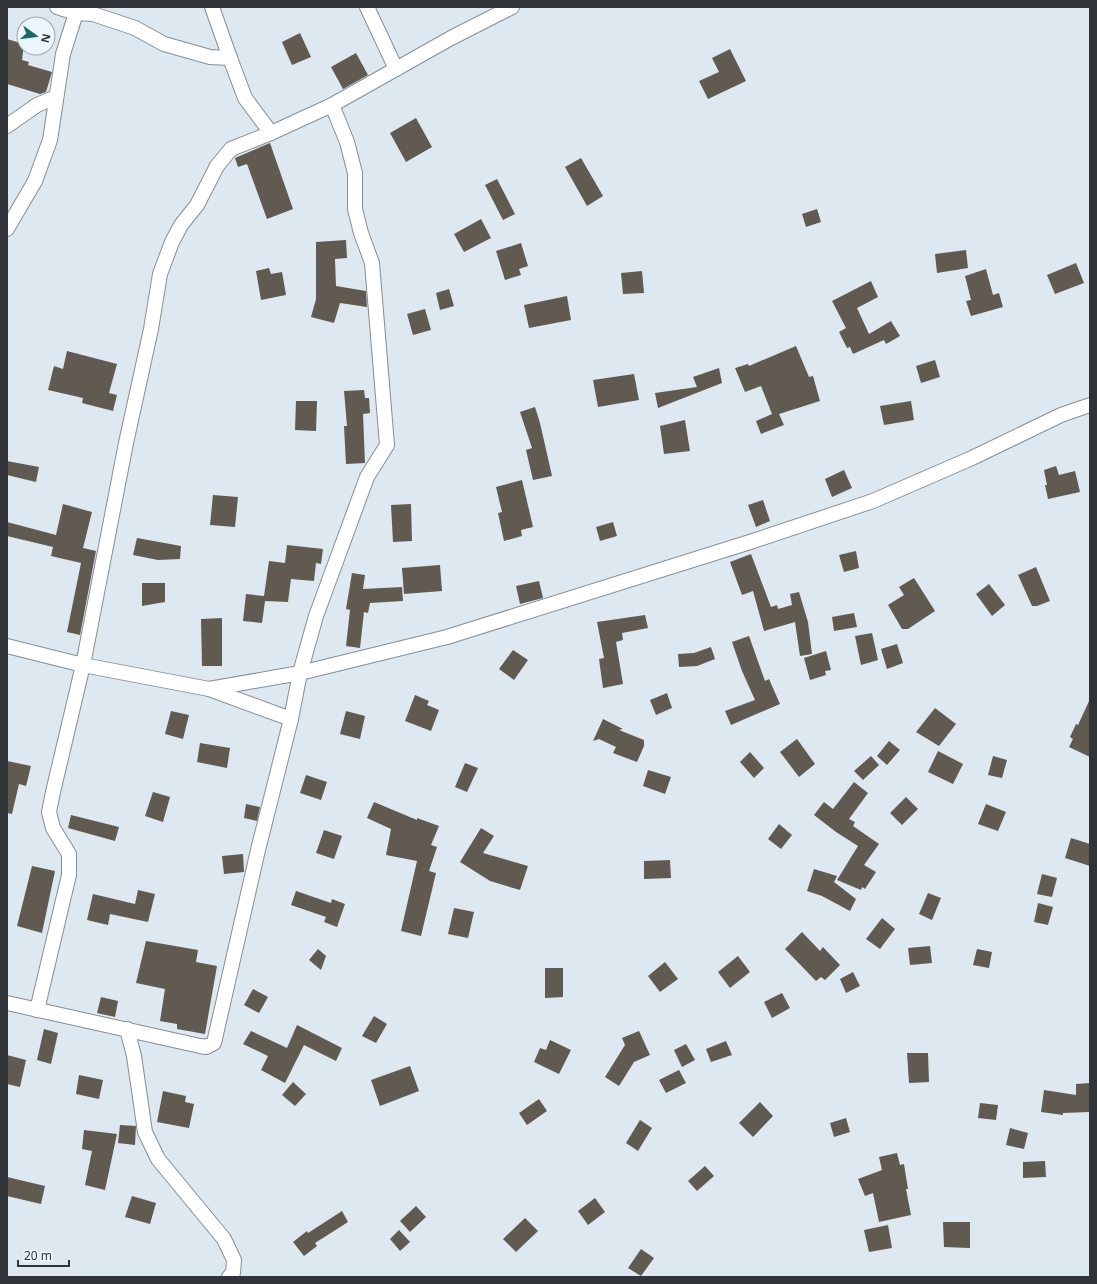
<svg xmlns="http://www.w3.org/2000/svg" width="1097" height="1284" font-family="'Noto Sans',sans-serif">
<rect width="100%" height="100%" fill="#dee8f1"/>
<g fill="#605a51">
<polygon points="300,33 311,57 292,65 282,42"/>
<polygon points="7,39 24,44 22,60 29,62 28,65 52,72 46,92 40,94 7,84"/>
<polygon points="730,49 746,81 708,99 699,81 719,72 712,58"/>
<polygon points="356,53 368,75 343,89 331,67"/>
<polygon points="416,118 432,147 406,162 390,133"/>
<polygon points="270,143 293,209 267,219 247,164 238,167 235,158"/>
<polygon points="581,158 603,196 587,206 565,167"/>
<polygon points="497,179 515,214 503,220 485,185"/>
<polygon points="817,209 821,222 806,227 802,214"/>
<polygon points="481,219 491,238 464,252 454,234"/>
<polygon points="346,240 347,258 335,259 336,286 366,291 367,307 340,303 334,323 311,317 316,299 316,242"/>
<polygon points="521,243 528,266 519,269 521,275 505,280 496,251"/>
<polygon points="966,250 968,268 937,273 935,254"/>
<polygon points="1076,263 1084,283 1055,294 1047,275"/>
<polygon points="269,268 271,274 282,272 286,295 261,300 256,271"/>
<polygon points="986,269 993,295 999,293 1003,307 971,316 966,301 971,300 965,276"/>
<polygon points="642,271 644,293 623,294 621,273"/>
<polygon points="871,281 878,297 857,308 869,334 891,321 900,336 886,344 884,340 853,354 850,347 847,348 839,332 846,328 832,301"/>
<polygon points="449,289 454,306 440,310 436,293"/>
<polygon points="567,296 571,320 529,328 524,305"/>
<polygon points="425,309 431,330 413,335 407,314"/>
<polygon points="796,346 809,377 813,376 820,401 779,414 784,425 761,434 756,421 772,414 761,386 745,392 735,368 748,364 749,366"/>
<polygon points="67,351 117,364 109,393 117,395 113,411 82,403 83,398 48,390 54,366 63,369"/>
<polygon points="935,360 940,377 921,383 916,366"/>
<polygon points="719,368 722,383 658,408 655,393 697,387 693,377"/>
<polygon points="634,374 639,400 598,407 593,380"/>
<polygon points="364,390 365,398 369,398 370,413 363,414 365,463 346,464 344,426 347,426 344,391"/>
<polygon points="296,401 317,401 316,431 295,430"/>
<polygon points="911,401 914,420 884,425 880,406"/>
<polygon points="535,407 540,423 552,476 533,480 526,450 532,448 520,412"/>
<polygon points="685,420 690,451 664,454 660,426"/>
<polygon points="7,461 39,467 36,482 7,475"/>
<polygon points="1056,466 1059,475 1075,471 1080,492 1048,499 1045,485 1047,485 1044,470"/>
<polygon points="844,470 852,488 832,497 825,479"/>
<polygon points="522,480 533,527 521,530 522,536 504,541 498,513 502,512 496,487"/>
<polygon points="213,495 238,497 235,527 210,525"/>
<polygon points="763,500 770,521 756,527 748,505"/>
<polygon points="63,504 92,512 83,548 96,551 80,635 67,632 81,563 51,556 53,547 7,536 7,522 56,535"/>
<polygon points="411,504 412,541 393,542 391,505"/>
<polygon points="613,522 617,536 600,541 596,527"/>
<polygon points="137,538 181,546 180,559 158,560 133,555"/>
<polygon points="287,545 323,549 321,564 316,563 314,581 291,579 288,602 265,601 262,623 243,621 246,594 264,596 269,561 285,563"/>
<polygon points="856,551 859,568 844,572 839,555"/>
<polygon points="751,554 771,607 777,605 778,609 792,605 790,594 799,592 808,622 812,654 800,656 795,622 764,631 753,591 742,595 730,562"/>
<polygon points="440,565 442,591 404,594 402,568"/>
<polygon points="1036,567 1050,601 1037,606 1032,606 1018,575"/>
<polygon points="352,573 365,575 363,589 402,587 403,601 370,603 368,613 364,612 360,648 346,646 350,610 346,609"/>
<polygon points="914,578 935,611 908,629 902,629 888,605 904,595 899,587"/>
<polygon points="539,581 543,598 520,604 516,586"/>
<polygon points="142,583 165,583 165,602 142,606"/>
<polygon points="989,584 1005,605 992,616 976,594"/>
<polygon points="854,613 857,627 834,631 832,617"/>
<polygon points="645,615 648,628 622,633 623,640 616,642 623,684 603,688 599,659 604,658 597,622"/>
<polygon points="222,618 222,666 202,666 201,619"/>
<polygon points="872,633 878,660 861,665 855,636"/>
<polygon points="749,636 765,681 769,679 780,704 731,725 725,711 755,700 742,671 732,642"/>
<polygon points="897,644 903,663 887,669 881,649"/>
<polygon points="711,647 715,659 697,666 679,667 678,654 694,653"/>
<polygon points="513,650 528,660 514,680 499,669"/>
<polygon points="826,651 831,670 825,671 826,675 810,680 804,658"/>
<polygon points="667,693 672,708 656,715 650,700"/>
<polygon points="415,695 429,701 427,705 439,710 431,731 405,721"/>
<polygon points="1090,699 1090,757 1069,747 1073,739 1070,737 1076,724 1078,725"/>
<polygon points="935,708 956,724 939,746 916,732"/>
<polygon points="171,711 189,715 183,739 165,734"/>
<polygon points="346,711 365,716 360,739 340,734"/>
<polygon points="603,719 623,729 619,730 644,740 644,746 637,762 613,753 616,747 599,739 593,741"/>
<polygon points="797,739 815,764 799,777 780,752"/>
<polygon points="889,741 900,750 887,765 877,756"/>
<polygon points="200,743 230,748 227,768 197,762"/>
<polygon points="938,751 963,764 953,784 928,772"/>
<polygon points="750,752 764,768 754,778 740,762"/>
<polygon points="871,756 879,765 863,780 854,771"/>
<polygon points="993,756 1007,760 1002,778 988,775"/>
<polygon points="7,761 31,766 26,786 19,784 12,814 7,813"/>
<polygon points="465,763 478,768 467,792 455,787"/>
<polygon points="648,770 671,777 665,794 643,786"/>
<polygon points="306,775 327,782 321,800 300,793"/>
<polygon points="854,782 868,793 849,819 855,822 853,826 879,844 864,865 876,872 865,889 862,887 861,890 837,880 858,846 836,832 814,815 824,802 833,809"/>
<polygon points="153,792 170,797 163,822 145,816"/>
<polygon points="906,797 918,809 902,825 890,813"/>
<polygon points="374,802 417,820 417,818 439,826 431,845 437,847 429,871 436,873 421,936 401,931 417,861 386,855 391,829 367,818"/>
<polygon points="246,804 260,807 257,821 244,818"/>
<polygon points="986,804 1006,812 998,831 978,824"/>
<polygon points="71,815 119,827 115,841 68,828"/>
<polygon points="779,824 792,835 781,849 768,839"/>
<polygon points="481,828 494,836 483,853 528,866 520,890 490,881 460,862"/>
<polygon points="324,830 342,836 334,859 316,853"/>
<polygon points="1071,838 1090,844 1090,866 1065,858"/>
<polygon points="243,854 244,872 224,874 222,856"/>
<polygon points="670,860 671,878 644,879 644,861"/>
<polygon points="32,866 55,871 42,933 17,926"/>
<polygon points="814,869 837,876 834,882 856,899 850,911 822,896 807,891"/>
<polygon points="1042,874 1057,878 1052,897 1037,894"/>
<polygon points="138,890 155,894 148,922 110,914 108,925 87,920 93,894 135,904"/>
<polygon points="296,891 331,903 332,899 345,904 337,927 324,922 326,917 291,905"/>
<polygon points="928,893 941,898 932,920 919,914"/>
<polygon points="1038,903 1053,907 1048,925 1034,922"/>
<polygon points="454,908 474,912 468,938 448,934"/>
<polygon points="882,918 895,929 880,949 866,939"/>
<polygon points="802,932 820,951 823,947 840,965 825,980 821,977 816,981 785,949"/>
<polygon points="146,941 198,950 196,962 217,966 205,1034 177,1029 177,1024 160,1021 165,989 136,983"/>
<polygon points="930,946 932,963 910,965 908,948"/>
<polygon points="318,949 326,956 321,970 309,960"/>
<polygon points="977,949 992,952 989,968 973,965"/>
<polygon points="738,956 750,972 730,988 718,972"/>
<polygon points="665,962 678,979 660,992 648,976"/>
<polygon points="545,968 563,968 563,997 545,998"/>
<polygon points="853,972 860,986 846,993 840,979"/>
<polygon points="253,989 268,997 259,1013 244,1005"/>
<polygon points="782,993 790,1008 772,1018 764,1002"/>
<polygon points="101,997 118,1001 115,1017 97,1013"/>
<polygon points="374,1016 387,1024 376,1043 362,1036"/>
<polygon points="297,1025 342,1048 336,1061 304,1045 285,1083 261,1070 268,1056 243,1044 251,1031 287,1048"/>
<polygon points="44,1029 58,1033 51,1064 37,1060"/>
<polygon points="639,1031 650,1055 634,1062 619,1086 605,1077 625,1045 622,1038"/>
<polygon points="550,1040 571,1050 559,1074 534,1062 540,1048 546,1050"/>
<polygon points="726,1041 732,1055 711,1062 706,1049"/>
<polygon points="686,1044 695,1060 682,1067 674,1050"/>
<polygon points="907,1053 928,1053 929,1082 909,1083"/>
<polygon points="7,1055 26,1060 20,1087 7,1084"/>
<polygon points="410,1066 419,1091 380,1106 371,1080"/>
<polygon points="679,1070 686,1083 666,1093 659,1080"/>
<polygon points="79,1075 103,1080 99,1099 76,1094"/>
<polygon points="293,1082 306,1094 295,1106 282,1095"/>
<polygon points="1090,1083 1090,1112 1063,1113 1063,1115 1041,1112 1044,1090 1076,1095 1076,1084"/>
<polygon points="163,1091 186,1096 185,1102 194,1104 189,1128 157,1122"/>
<polygon points="539,1099 547,1111 527,1125 519,1113"/>
<polygon points="760,1102 773,1116 753,1137 739,1123"/>
<polygon points="980,1103 998,1105 996,1120 978,1118"/>
<polygon points="846,1118 850,1132 834,1137 830,1123"/>
<polygon points="640,1120 652,1128 638,1151 626,1143"/>
<polygon points="120,1125 136,1126 135,1145 118,1143"/>
<polygon points="1010,1128 1028,1133 1024,1149 1006,1145"/>
<polygon points="84,1130 117,1134 105,1190 85,1185 92,1151 82,1149"/>
<polygon points="897,1153 900,1165 904,1164 908,1189 906,1189 911,1215 879,1222 873,1193 865,1196 858,1179 882,1170 879,1157"/>
<polygon points="1045,1161 1046,1177 1023,1178 1023,1162"/>
<polygon points="705,1166 714,1176 697,1191 688,1181"/>
<polygon points="7,1177 45,1186 41,1204 7,1196"/>
<polygon points="132,1196 156,1203 150,1224 125,1217"/>
<polygon points="595,1198 605,1212 588,1225 578,1211"/>
<polygon points="416,1206 426,1217 410,1232 400,1221"/>
<polygon points="342,1211 348,1222 315,1243 317,1246 304,1256 293,1242 307,1231 308,1233"/>
<polygon points="525,1218 538,1231 516,1252 503,1239"/>
<polygon points="943,1222 970,1222 970,1248 944,1247"/>
<polygon points="888,1225 892,1248 869,1252 864,1230"/>
<polygon points="399,1230 410,1242 400,1251 390,1239"/>
<polygon points="641,1249 654,1258 641,1276 628,1268"/>
</g>
<g fill="none" stroke-linecap="round" stroke-linejoin="round">
<g stroke="#858f97" stroke-width="16">
<g id="minor">
<polyline points="57,7 76,13 93,14 135,28 164,44 210,57 230,58 245,98 271,133 332,105 451,38 512,7"/>
<polyline points="212,7 230,58"/>
<polyline points="367,7 396,69"/>
<polyline points="7,126 37,105 56,97"/>
<polyline points="7,229 35,181 50,140 63,54 76,13"/>
<polyline points="7,646 83,665 209,689 291,719"/>
<polyline points="209,689 300,673 447,637 750,542 873,501 972,458 1061,415 1090,405"/>
<polyline points="7,1003 200,1046 206,1047 214,1043 258,850 291,719 300,673 316,616 367,477 387,445 372,263 361,233 355,209 355,173 347,142 332,105"/>
<polyline points="37,1010 69,875 69,854 53,828 49,812 53,792 83,665 126,443 151,329 160,274 172,242 181,225 197,205 217,166 231,149 271,133"/>
<polyline points="127,1029 134,1056 145,1132 158,1159 224,1239 234,1260 233,1273 229,1277"/>
</g>
</g>
<use href="#minor" stroke="#fff" stroke-width="14"/>
</g>
<rect width="1097" height="1284" fill="none" stroke="#303337" stroke-width="16"/>
<g transform="translate(36 36) rotate(104)"><circle r="19" fill="#ebf6ff" stroke="#a0a8af"/>
<path d="M0-3L7 15L0 10L-7 15Z" fill="#1b6865"/>
<text y="-6" font-size="11" font-weight="bold" text-anchor="middle" fill="#303337">N</text>
</g>
<path d="M18 1260v6h51v-6" fill="none" stroke="#303337" stroke-width="2"/>
<text x="24" y="1260" font-size="12" fill="#303337" stroke="#ebf6ff" stroke-width="3" paint-order="stroke">20 m</text>
</svg>
